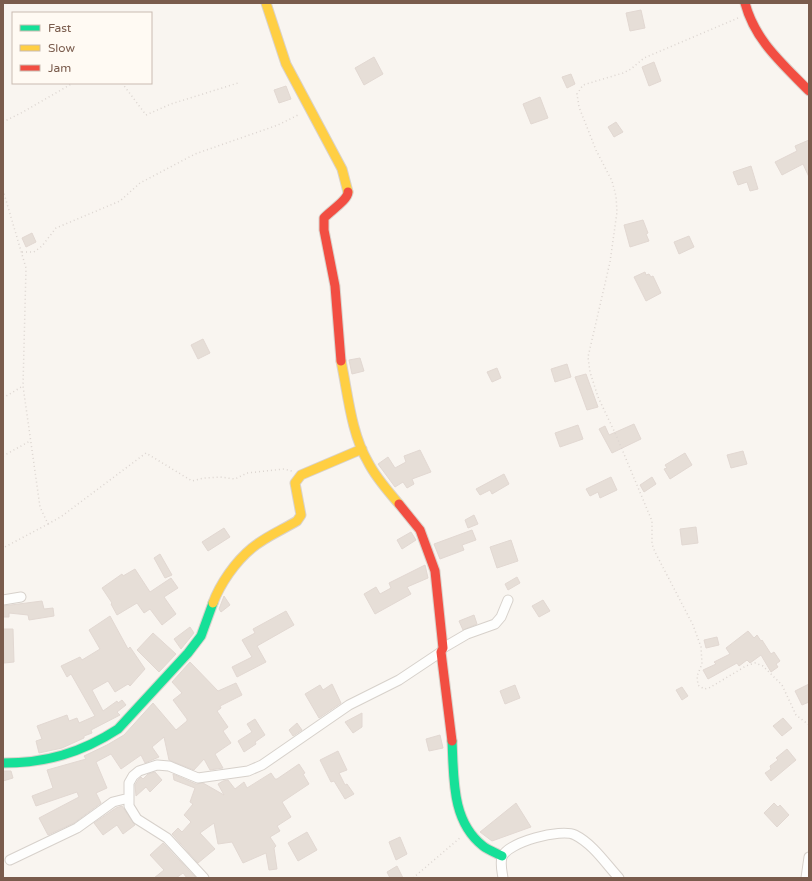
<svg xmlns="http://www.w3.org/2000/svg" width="812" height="881" viewBox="0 0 812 881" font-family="'Varela Round',sans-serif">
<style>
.building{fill:#e6ded7;stroke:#e2d8d2}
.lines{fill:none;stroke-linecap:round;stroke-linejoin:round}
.street-casing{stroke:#d7d1cb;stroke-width:11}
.fast-casing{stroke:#d9d2cb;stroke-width:11}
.slow-casing{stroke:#d9d2cb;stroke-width:11}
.jam-casing{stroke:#d9d2cb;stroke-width:11}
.path{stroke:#dcd5d0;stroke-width:1.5;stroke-dasharray:1 3;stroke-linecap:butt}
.street{stroke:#fefefd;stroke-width:9}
.fast{stroke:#16e098;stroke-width:9}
.slow{stroke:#ffcf43;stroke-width:9}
.jam{stroke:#f24e42;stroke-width:9}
</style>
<rect width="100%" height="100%" fill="#f9f5f0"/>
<path class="building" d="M641 10 645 28 630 31 626 13Z
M374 57 383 74 364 85 355 68Z
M654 62 661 81 649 86 642 67Z
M571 74 575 84 567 88 562 77Z
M286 86 291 99 279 103 274 90Z
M540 97 548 118 531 124 523 104Z
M616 122 623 132 614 137 608 127Z
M809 140V177L803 164 782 175 775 162 797 151 795 146Z
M751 166 758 189 750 191 747 182 738 185 733 172Z
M643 220 648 233 646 234 649 241 630 247 624 225Z
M32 233 36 242 26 247 22 238Z
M689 236 694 247 679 254 674 242Z
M645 272 646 275 649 274 651 277 653 276 661 293 646 301 634 277Z
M203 339 210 353 198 359 191 345Z
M360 358 364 371 352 374 349 360Z
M567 364 571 377 555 382 551 369Z
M497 368 501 378 492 382 487 372Z
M586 374 598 407 587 410 575 377Z
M634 424 641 439 612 453 599 429 605 426 609 435Z
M578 425 583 439 560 447 555 433Z
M420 450 431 472 412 479 414 484 407 488 403 482 395 487 378 464 388 457 395 468 406 462 404 456Z
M743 451 747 464 731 468 727 455Z
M685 453 692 465 670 479 664 469 667 468 665 465Z
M504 474 509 484 492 494 490 490 480 495 476 489Z
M611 477 617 490 600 498 598 492 590 496 586 489Z
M652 477 656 484 644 492 640 485Z
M474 515 478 524 468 528 465 520Z
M696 527 698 543 682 545 680 529Z
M224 528 230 537 208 551 202 542Z
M472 530 476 540 462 545 464 550 440 559 434 544Z
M411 532 416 540 402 549 397 540Z
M511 540 518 561 497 568 490 547Z
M160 554 172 575 165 578 154 558Z
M425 565 428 578 407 587 411 594 375 614 364 594 376 587 380 594 391 588 389 583Z
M135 569 150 592 171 578 178 588 164 597 176 614 162 625 150 609 144 613 137 603 117 615 111 604 112 603 102 588 122 574 123 576Z
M517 577 520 583 508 590 505 584Z
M224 596 230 605 221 612 219 609Z
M543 600 550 611 539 617 532 606Z
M42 601 44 609 53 608 54 616 29 620 28 615 9 613V617H3V606Z
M286 611 294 625 257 646 266 662 237 677 232 667 252 657 242 640 255 633 253 629Z
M474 615 477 624 463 630 459 621Z
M110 616 128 649 130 647 145 669 130 686 128 684 115 692 108 681 92 690 103 711 117 701 118 703 122 700 126 705 117 712 120 715 91 730 92 733 84 736V738L62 748 39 753 36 741 42 739 37 726 67 715 69 721 77 718 79 723 95 716 71 674 67 677 61 666 80 657 82 660 100 649 89 630Z
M190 627 194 633 181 649 174 639Z
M3 629H13L14 662 4 663Z
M748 631 754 638 757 635 761 641 762 640 771 654 774 652 780 661 776 664 778 667 771 672 761 655 750 663 747 660 739 666 737 663 708 679 703 670 716 664 714 662 730 654 726 648Z
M153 633 176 654 159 672 137 650Z
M717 637 719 645 706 648 704 640Z
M190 662 218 691 236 683 242 695 220 706 221 708 217 711 228 727 223 731 231 743 215 754 223 768 210 770 204 759 194 770 169 760 164 737 152 747 159 757 145 763 141 755 121 769 111 754 96 762 107 788 96 793 101 803 74 823 48 835 39 818 79 797 77 792 36 806 32 796 53 788 47 770 86 759 84 756 107 745 124 735 153 703 176 730 187 721V719L173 700 182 693 172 682Z
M332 684 341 703 319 718 305 694 320 685 323 690Z
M809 684V702L802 705 795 691Z
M515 685 520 698 505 704 500 691Z
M682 687 688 696 682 700 676 690Z
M362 713V727L353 733 345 722Z
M783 718 792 728 782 736 773 726Z
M255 719 265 735 255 742 256 744 244 752 238 741 252 732 247 724Z
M297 723 302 730 293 736 289 730Z
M440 735 443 748 429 751 426 739Z
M787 749 796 760 771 781 765 773 771 769 770 766 778 760 776 758Z
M338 751 347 770 339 773 345 785 347 784 354 794 345 799 334 781 331 782 320 760Z
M299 764 305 773 303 774 309 784 282 802 291 817 277 826 280 831 270 837 276 846 274 848 277 869 269 870 266 853 243 863 232 842 218 844 214 823 200 833 215 849 198 863 172 834 178 828 182 832 191 822 184 815 193 804 190 802 195 788 174 780 173 774 196 784 203 783 224 795 218 784 223 781 228 780 235 789 244 782 247 788 271 773 275 779H277Z
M3 771H11L13 778 3 781Z
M155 772 162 780 150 792 146 787 136 796 135 785 138 780 141 777 143 779 148 774Z
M516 803 531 827 492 841 480 832Z
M774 803 778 807 780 805 789 815 777 827 764 813Z
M122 806 135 825 123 834 117 825 103 835 94 823 116 808Z
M307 832 317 850 298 861 288 843Z
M400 837 407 854 396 860 389 842Z
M163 843 196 878H187L183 873 176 878H154L164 870 150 855Z
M397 866 403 878H390L387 872Z"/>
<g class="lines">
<defs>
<path id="street" d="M3 600 21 597
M443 648 467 634 495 624 501 617 508 600
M10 860 77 828 113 802 129 798
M204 878 167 838 137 819 129 806V783L133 776 139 771 157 765 169 766 198 778 248 771 262 765 349 705 399 680 441 652
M503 878C502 871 500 864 502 857 508 842 561 828 575 835 593 844 606 864 619 878
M806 878 809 857"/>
<path id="fast" d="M452 741C454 777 451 821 483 846 488 850 496 853 502 856
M3 763C46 763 81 753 118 729L188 653 201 636 213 603"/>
<path id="slow" d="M266 3 286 64 342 169 348 192
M341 361C348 394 351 433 368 462 376 478 388 491 399 504
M213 603C220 584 235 562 252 548 265 537 282 530 297 521L301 515 295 483 301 475 362 449"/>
<path id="jam" d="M745 3C755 41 783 64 809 91
M341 361 335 286 324 230V218C330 211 348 200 348 192
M399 504 420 530 435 571 443 648 441 652 452 741"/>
</defs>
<use href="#street" class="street-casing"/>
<use href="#fast" class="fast-casing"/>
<use href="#slow" class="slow-casing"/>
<use href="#jam" class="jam-casing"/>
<path class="path" d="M738 18 644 58 631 69 623 73 583 85 577 94 579 107 596 150 612 181 616 196 617 212 610 262 588 357 590 372 598 397 616 435 652 521V544L655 552 693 625 701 647 702 664 697 676 698 685 704 689 709 688 746 666 755 663 763 666 782 685 796 715 809 725
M122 83 146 115 171 104 238 83
M3 122 23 112 73 83
M3 190 26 268 23 386 40 507 48 524 3 548
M22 252H34L42 246 56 228 120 201 140 183 195 154 278 125 300 114
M3 398 23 386
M3 456 30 441
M48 524 62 516 146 453 192 481 204 478 220 477 235 479 247 473 284 469 292 471
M413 878 461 837"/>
<use href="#street" class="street"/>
<use href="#fast" class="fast"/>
<use href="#slow" class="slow"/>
<use href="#jam" class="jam"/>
</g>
<rect width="812" height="881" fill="none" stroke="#7a5c4d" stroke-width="8"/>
<rect x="12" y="12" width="140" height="72" fill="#fffaf3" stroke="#cabbb1"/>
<rect x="20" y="25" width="20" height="6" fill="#16e098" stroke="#cabbb1"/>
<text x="48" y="32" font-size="12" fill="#7a5c4d">Fast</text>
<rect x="20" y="45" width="20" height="6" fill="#ffcf43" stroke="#cabbb1"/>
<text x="48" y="52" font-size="12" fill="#7a5c4d">Slow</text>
<rect x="20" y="65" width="20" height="6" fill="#f24e42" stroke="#cabbb1"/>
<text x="48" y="72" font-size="12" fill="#7a5c4d">Jam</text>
</svg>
